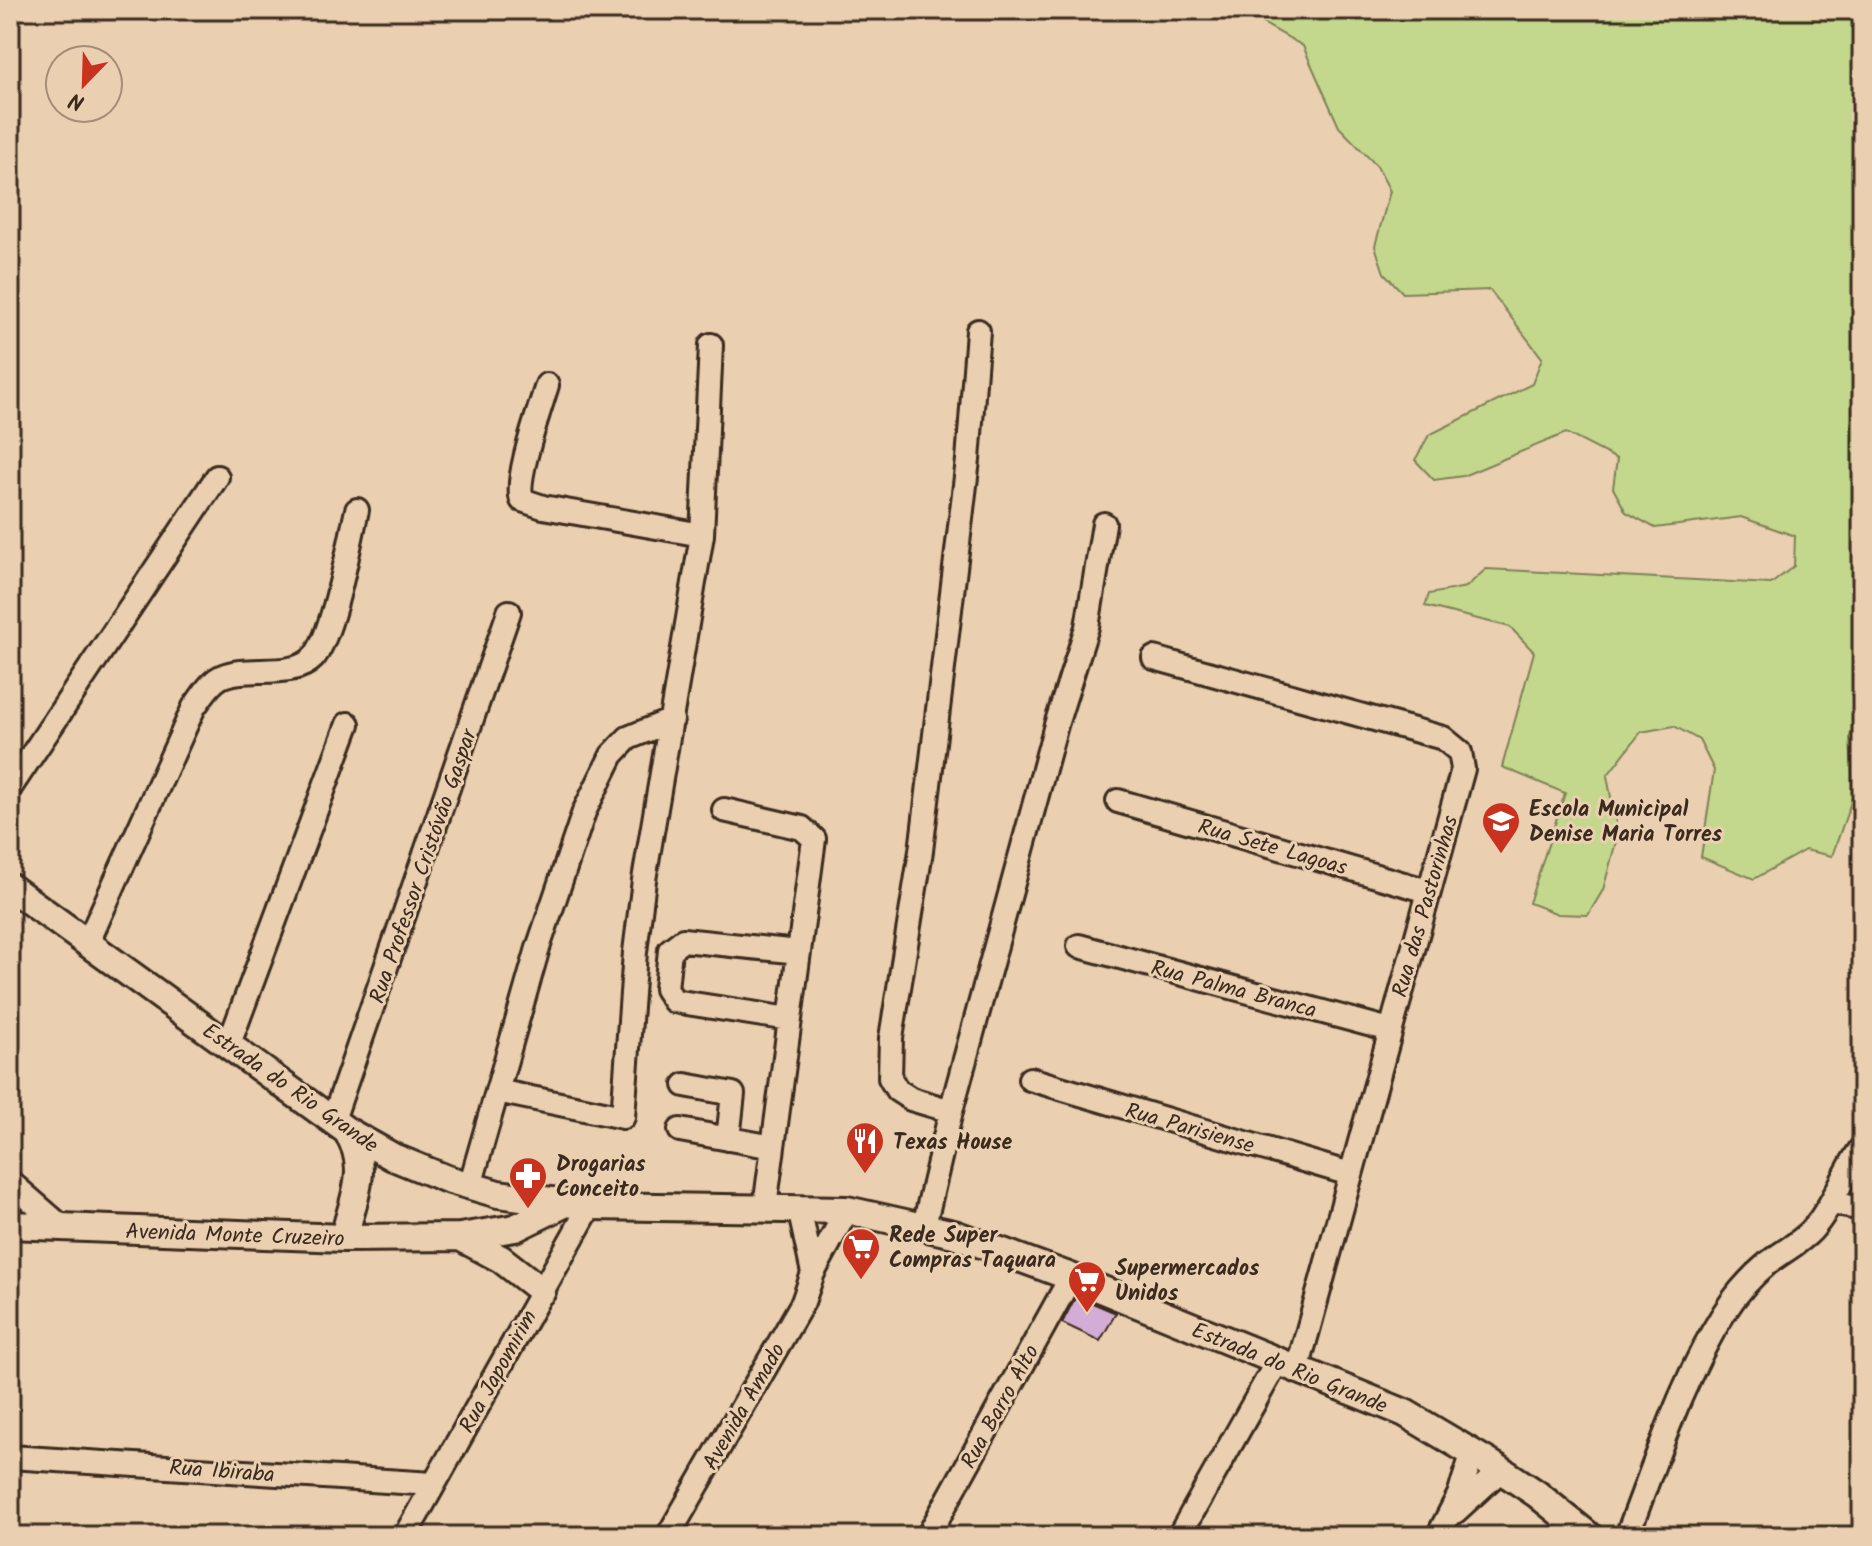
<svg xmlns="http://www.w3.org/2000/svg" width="1872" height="1546" viewBox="0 0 1872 1546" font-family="Kalam,sans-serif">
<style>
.green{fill:#c3d88d;stroke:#7f8156;stroke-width:2}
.building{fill:#d3add6;stroke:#3b2a1e;stroke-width:2}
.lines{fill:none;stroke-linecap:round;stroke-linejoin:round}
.minor-casing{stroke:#3b2a1e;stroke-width:28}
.tertiary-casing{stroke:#3b2a1e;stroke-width:32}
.minor{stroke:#eacfb1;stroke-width:22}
.tertiary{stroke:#eacfb1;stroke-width:26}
.labels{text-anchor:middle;stroke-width:6;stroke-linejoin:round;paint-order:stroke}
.poi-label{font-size:22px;font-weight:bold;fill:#3b2a1e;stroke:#eacfb1;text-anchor:start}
.street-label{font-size:22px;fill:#3b2a1e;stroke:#eacfb1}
</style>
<rect width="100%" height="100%" fill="#eacfb1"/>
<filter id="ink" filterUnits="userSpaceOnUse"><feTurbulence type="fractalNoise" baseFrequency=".0125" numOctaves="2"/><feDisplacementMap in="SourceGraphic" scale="16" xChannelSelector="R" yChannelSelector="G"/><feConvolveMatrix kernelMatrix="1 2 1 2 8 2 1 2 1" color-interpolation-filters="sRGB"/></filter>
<g filter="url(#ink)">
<path class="green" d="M1240 10H1862V712L1850 736 1853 796 1832 856 1805 850 1754 879 1701 857 1714 770 1699 740 1674 726 1641 732 1607 776 1618 834 1603 890 1588 915 1558 914 1529 903 1565 793 1502 767 1534 652 1510 627 1425 606 1429 594 1466 587 1486 569 1771 584 1794 566 1795 536 1741 517 1655 528 1626 512 1613 488 1617 459 1566 433 1463 476 1434 480 1415 460 1429 435 1532 384 1542 358 1490 290 1403 293 1384 273 1375 246 1390 191 1377 166 1339 127 1303 46Z"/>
<path class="building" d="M1076 1296 1116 1313 1100 1341 1062 1323Z"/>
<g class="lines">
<defs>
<path id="minor" d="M547 385C540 409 514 480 522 500L543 507 702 535
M1154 658 1443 738 1460 752 1463 769 1297 1370
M10 788 217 477
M1118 801 1428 891
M724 810 802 828 814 839 765 1207
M88 942 194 707C202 697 210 681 223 676 247 665 293 679 313 658 333 637 350 541 357 510
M1079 946 1390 1030
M789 1019 674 1001 666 989 670 950 683 940 799 952
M229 1044 348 724
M1030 1079 1350 1174
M685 1085 733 1094 728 1139
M497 1091 623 1117 635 952 644 880 702 535 711 345
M951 1111 911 1099 897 1090 890 1078 891 1038 921 851 968 460 978 331
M333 1120 509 612
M680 1130 773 1147
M10 1182 63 1228
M470 1186 538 948 584 812 612 755 628 738 672 720
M1832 1203 1862 1209
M799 1208 813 1273
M924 1226 951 1111 1056 725 1087 627 1104 524
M10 1457 433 1484
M1455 1512 1501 1470
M405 1536 590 1206
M668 1536 803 1302 813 1273 847 1210
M928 1536 1071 1277
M1179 1536 1277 1362
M1438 1536 1459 1495 1473 1452
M1627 1536C1656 1461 1681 1381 1724 1313 1736 1294 1751 1277 1768 1263 1782 1252 1800 1243 1812 1230 1834 1205 1843 1173 1862 1147"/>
<path id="tertiary" d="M10 887 347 1131 393 1157 447 1179 498 1194 590 1206 847 1210 954 1234 1071 1277 1405 1413 1501 1470 1537 1494 1589 1536
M10 1225 344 1238 460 1237 515 1228 564 1204
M460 1237 501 1259 542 1291
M344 1238C353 1197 371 1169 347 1131"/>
</defs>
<use href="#minor" class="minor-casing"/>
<use href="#tertiary" class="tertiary-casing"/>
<use href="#minor" class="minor"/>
<use href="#tertiary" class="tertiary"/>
</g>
</g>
<defs>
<symbol id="school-pin" viewBox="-11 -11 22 30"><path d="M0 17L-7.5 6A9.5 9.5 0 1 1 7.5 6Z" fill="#c8321e" stroke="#eacfb1"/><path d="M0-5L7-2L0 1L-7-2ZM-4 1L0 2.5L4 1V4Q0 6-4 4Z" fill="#fff"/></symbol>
<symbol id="restaurant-pin" viewBox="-11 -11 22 30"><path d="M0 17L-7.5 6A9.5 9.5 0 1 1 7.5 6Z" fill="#c8321e" stroke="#eacfb1"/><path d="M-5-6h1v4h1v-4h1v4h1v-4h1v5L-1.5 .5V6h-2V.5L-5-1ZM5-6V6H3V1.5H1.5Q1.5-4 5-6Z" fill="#fff"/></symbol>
<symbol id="pharmacy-pin" viewBox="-11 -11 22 30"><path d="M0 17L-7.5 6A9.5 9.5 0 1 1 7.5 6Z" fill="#c8321e" stroke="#eacfb1"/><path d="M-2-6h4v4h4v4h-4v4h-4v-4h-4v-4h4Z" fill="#fff"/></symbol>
<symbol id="supermarket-pin" viewBox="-11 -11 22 30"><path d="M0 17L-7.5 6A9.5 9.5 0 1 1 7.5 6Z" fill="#c8321e" stroke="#eacfb1"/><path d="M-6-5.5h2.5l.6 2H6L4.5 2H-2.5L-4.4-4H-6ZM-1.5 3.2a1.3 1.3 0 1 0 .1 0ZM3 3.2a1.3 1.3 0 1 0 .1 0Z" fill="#fff"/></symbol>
</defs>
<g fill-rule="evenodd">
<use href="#school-pin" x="1479" y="799" width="44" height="60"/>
<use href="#restaurant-pin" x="843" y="1119" width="44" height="60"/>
<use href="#pharmacy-pin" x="506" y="1154" width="44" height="60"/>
<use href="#supermarket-pin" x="839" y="1225" width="44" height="60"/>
<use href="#supermarket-pin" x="1065" y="1258" width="44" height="60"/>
</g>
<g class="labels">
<g class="poi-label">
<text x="1529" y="816">Escola Municipal<tspan x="1529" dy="25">Denise Maria Torres</tspan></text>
<text x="893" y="1149">Texas House</text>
<text x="556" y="1171">Drogarias<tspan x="556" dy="25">Conceito</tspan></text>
<text x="889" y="1242">Rede Super<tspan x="889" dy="25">Compras Taquara</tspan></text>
<text x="1115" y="1275">Supermercados<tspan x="1115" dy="25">Unidos</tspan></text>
</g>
<g class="street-label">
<text transform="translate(1273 846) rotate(16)" y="8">Rua Sete Lagoas</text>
<text transform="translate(422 866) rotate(-71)" y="8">Rua Professor Cristóvão Gaspar</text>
<text transform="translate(1424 906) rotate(-74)" y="8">Rua das Pastorinhas</text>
<text transform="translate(1234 988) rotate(15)" y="8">Rua Palma Branca</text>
<text transform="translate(291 1087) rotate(35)" y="8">Estrada do Rio Grande</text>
<text transform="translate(1190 1127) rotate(16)" y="8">Rua Parisiense</text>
<text transform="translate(235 1234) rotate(2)" y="8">Avenida Monte Cruzeiro</text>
<text transform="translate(1290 1367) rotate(22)" y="8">Estrada do Rio Grande</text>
<text transform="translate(497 1371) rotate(-61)" y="8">Rua Japomirim</text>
<text transform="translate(743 1406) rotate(-60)" y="8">Avenida Amado</text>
<text transform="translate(999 1406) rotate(-61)" y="8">Rua Barro Alto</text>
<text transform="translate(222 1470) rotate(4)" y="8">Rua Ibiraba</text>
</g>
</g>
<rect width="1872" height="1546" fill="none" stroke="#eacfb1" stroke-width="40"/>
<rect x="20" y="20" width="1832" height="1506" fill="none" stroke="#3b2a1e" stroke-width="3" filter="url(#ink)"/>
<g transform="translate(84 84) rotate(203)"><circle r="38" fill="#eacfb1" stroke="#a48d76" stroke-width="2"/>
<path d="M0-6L14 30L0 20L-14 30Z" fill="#c8321e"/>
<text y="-12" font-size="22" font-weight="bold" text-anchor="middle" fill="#3b2a1e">N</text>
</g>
</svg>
